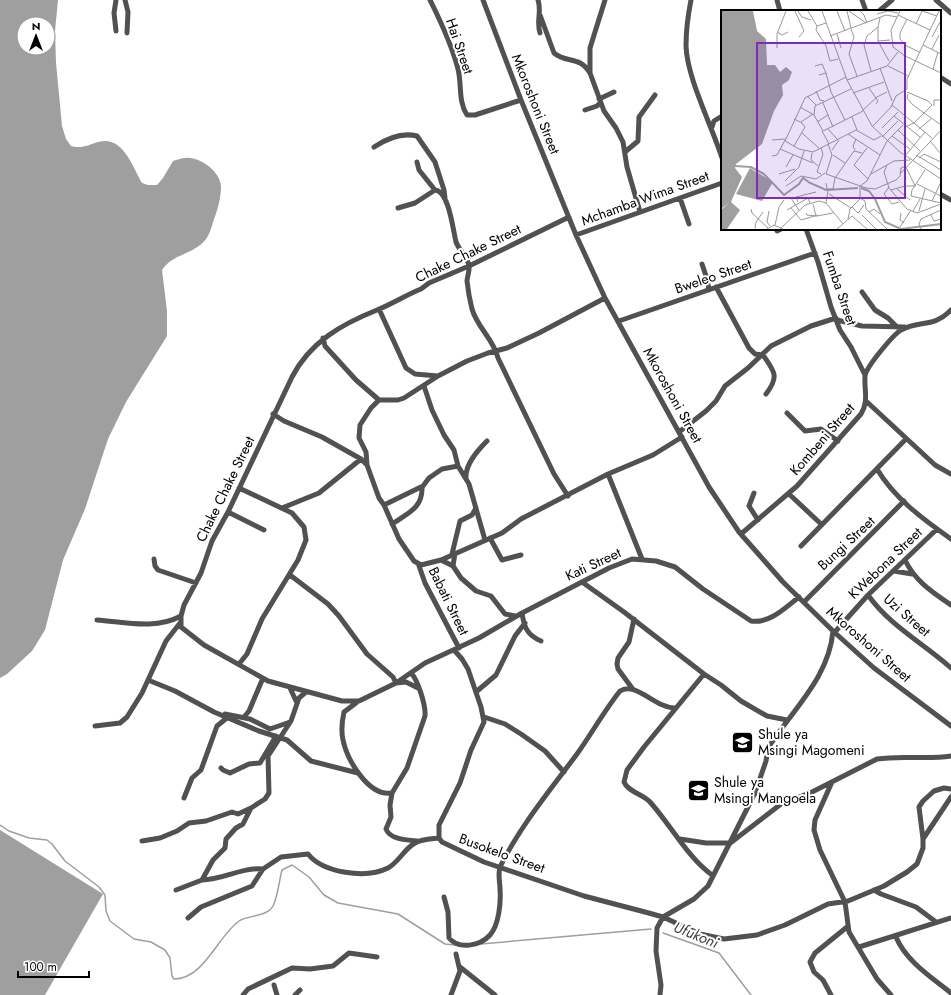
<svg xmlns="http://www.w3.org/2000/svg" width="951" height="995" viewBox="0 0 951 995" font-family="Jost,sans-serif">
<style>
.water{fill:#9f9f9f;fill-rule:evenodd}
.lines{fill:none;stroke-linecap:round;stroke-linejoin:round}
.stream{stroke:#9f9f9f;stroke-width:1.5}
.minor{stroke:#515151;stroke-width:5}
.labels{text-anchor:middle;stroke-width:4;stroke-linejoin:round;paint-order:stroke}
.street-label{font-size:14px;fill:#000;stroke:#fff}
.poi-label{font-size:14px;fill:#000;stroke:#fff;text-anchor:start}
.water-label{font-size:15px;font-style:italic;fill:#404040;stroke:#fff}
.inset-river{fill:none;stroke:#9f9f9f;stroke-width:2}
.inset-road{fill:none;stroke:#999;stroke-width:1}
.view{fill:#7b2cbf;fill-opacity:0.15;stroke:#7b2cbf;stroke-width:2}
.inset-edge{fill:none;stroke:#000;stroke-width:2}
</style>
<rect width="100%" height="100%" fill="#fff"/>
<path class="water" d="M0 0H58L55 31 56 63 62 126 66 139 71 146C82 149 88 145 98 142 123 135 132 166 142 183L148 185H157L163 178 173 161C177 160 181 158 185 158 199 156 220 171 221 186 221 197 218 209 214 219 212 225 210 234 206 239 194 255 173 253 162 270L167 311V336L126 402 108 439 85 509 63 560 45 630 32 651 7 674 0 678ZM24 24H48V48H24Z
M0 830 103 894 45 995H0Z"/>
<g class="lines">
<path class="stream" d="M0 825 9 831 29 838 47 840 52 844 65 861 99 887 105 895 106 911 110 921 134 939 151 942 165 950 170 958 172 976 174 979C204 979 217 937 239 921 248 915 267 917 273 906 278 896 279 881 282 870L292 865 309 877 324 895 338 903 398 914 445 944 455 945
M663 933 719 953 751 995
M481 944 651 929"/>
<path class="minor" d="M125 0 128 12 127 33
M430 0C441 22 452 46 458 69 462 85 458 101 467 115H475L521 100
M483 0 521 100 576 235 605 298 709 487 739 532 783 582 833 631 874 668 951 726
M538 0C542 12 536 21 540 33
M605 0 590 48V73L604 111 616 128 623 142 627 167 640 212
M691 0C688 15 686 31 686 46 687 78 712 126 722 158
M777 0 780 11
M862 0 866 11
M936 0 951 13
M879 11 892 0
M540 15 554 53C567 64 579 55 590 73
M116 31 114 13 116 0
M940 77 951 84
M599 99 614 92
M585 110 597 106 600 103
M712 127 714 121 722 116
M374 147C386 139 401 132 417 136L435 162 444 190 445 198
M625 152 638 141 639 117 655 95
M417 162 419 170 435 190
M940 194 951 200
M680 198 689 224
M398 208 415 203 435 190C449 191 453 230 456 242 459 250 468 258 469 266 470 270 467 277 467 281 468 290 470 301 472 309 477 327 494 340 498 358L554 474 568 496
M569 217 469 266 429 283 421 289C406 295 392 304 377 310 342 324 310 342 292 377L228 512 212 541 201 573 184 605 181 616V627L204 645 268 681 342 701H359L396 683 425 663 479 638 522 613 609 568 632 559 656 561 675 567 703 589 751 621C769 624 785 608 799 597
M806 229 818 262 831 307 840 330 851 347 865 375
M777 231 781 229
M576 235 722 183
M702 264 707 279 709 290
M716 287 749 348 755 354 763 355C774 371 780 376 766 394
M862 292 875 310 888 318 897 327
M379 309 406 368 415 374 438 376
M837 320 862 326 905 327
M619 321 815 253
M323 338 325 346 356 380 379 400
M424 386 432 410 444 435 454 450 458 466 469 484 485 540
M866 401 935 465 951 474
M787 413 805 431 821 429 838 441
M273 414 284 421 322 437 361 459 367 465 379 498 384 505 399 539 414 561 421 565 441 560 502 533 521 519 608 474 653 455 682 437
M679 432 706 411 716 401 725 386 748 368 771 346 811 326 836 318
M367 465 366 452 359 438 360 425 371 408 379 400H398L404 398 438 376 467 361 488 353 507 348 539 333 605 298
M877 469C894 498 924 520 951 539
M608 474 642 559
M466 478C465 464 478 450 487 441
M239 488 292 513 304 527 306 540 298 560 262 619 247 654 239 664
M754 493 749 506 758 520
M789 494 821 524
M384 505 423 486 429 478 442 469 458 466
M282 508 319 493 361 459
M228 512 264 530
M392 524C408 513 423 508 422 487
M741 534 797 486 861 414C869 401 864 390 865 376 866 367 893 335 901 330 919 320 934 328 951 310
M490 538 502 560 521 555
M801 546 906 439
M455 553 453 566 461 578 476 591 491 596 505 614 515 616
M452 554 460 521 472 515 476 508
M154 559 155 566 158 570 196 583
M441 560 453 566
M905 560C915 581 932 592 951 605
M418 563 425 583 459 648
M894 571 912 574
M290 575 328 604 339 616 367 654 393 677 396 683 406 682 418 688
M582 582 624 612 704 674 721 685 741 701 767 716 787 720
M868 595C890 626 923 643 951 668
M804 602 904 501
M522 613C524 627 527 635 541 641
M97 620C125 622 155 630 181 616
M834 633 868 595 937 529
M454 650 462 659 468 669 481 707 484 722 471 750 460 783 439 825V838L442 842 484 862 584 896 645 912 663 917 700 934 724 939 757 935 785 925 828 904 848 901 884 886 907 872 917 864 923 848V839L919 807 923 801 934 791 944 788 951 789
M411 673C418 680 426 706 425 716L407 768 392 793 390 805 391 817 386 829C390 840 409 840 418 841
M704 674 644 747 627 770 624 782C628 792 643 794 650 802 670 824 688 858 712 875
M148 680 175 691 214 712 259 731 287 740 311 761 358 773
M290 688 297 703
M632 688 618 669 617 664 618 658 629 642 634 619
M476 692 496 675 515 636 525 623
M356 703 344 712C342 721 341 731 343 740 347 759 368 797 392 793
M225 714 250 719 270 729 290 722
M244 717 249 711 263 678
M484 717 505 724 521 734 545 751 564 772
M95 726 120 723 127 717 142 693 166 641 180 623
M221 768 223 770 230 773 249 764 260 763 276 736
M832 782 815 820 814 830 820 850 845 902 849 932 877 979 891 995
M184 798 192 778 201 770 217 726 228 717
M680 839 706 843H729
M923 839 951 797
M142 841 160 838 177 831 189 823 206 821 232 812 238 814 251 808
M729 844 781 804 812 792 877 759C902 755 926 760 951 756
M202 880C223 880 241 867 263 869
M176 890 202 880 213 860 225 848 226 839 236 828 243 824 251 808 265 799 269 793 268 756 291 721 299 698 306 692
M874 890 881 894 916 907 936 922
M444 897 448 912 449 938C459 950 480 946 490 935 499 925 501 902 500 889 500 881 497 872 501 865 521 825 551 789 577 754 592 733 604 711 620 691 636 681 655 708 675 708
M188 918 201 907 252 886 263 869 281 857 308 854C323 873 366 879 388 868 399 862 404 849 415 843 422 839 431 839 439 838
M896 937C906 961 931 977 951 993
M859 947 951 918
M460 967 495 995
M274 985 277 995
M243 995 248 989 292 968 310 969 333 966 349 953 377 957
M295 995 300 990
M451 995 460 971 456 954
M660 995 661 985 656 951 657 928 663 917 694 899 708 886 755 793 766 761 768 748C792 710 829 678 833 631
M831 995 823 980 814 972 810 962 815 953 847 927"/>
</g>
<defs>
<symbol id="school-square" viewBox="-11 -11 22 22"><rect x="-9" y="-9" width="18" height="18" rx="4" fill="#000" stroke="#fff"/><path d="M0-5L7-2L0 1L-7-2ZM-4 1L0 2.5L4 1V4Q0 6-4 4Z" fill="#fff"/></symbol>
</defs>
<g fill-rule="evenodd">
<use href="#school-square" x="730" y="730" width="25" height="25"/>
<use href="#school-square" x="686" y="778" width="25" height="25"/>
</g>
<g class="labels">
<g class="street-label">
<text transform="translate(460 46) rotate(71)" y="5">Hai Street</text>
<text transform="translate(536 104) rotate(68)" y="5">Mkoroshoni Street</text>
<text transform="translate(645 198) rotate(-20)" y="5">Mchamba Wima Street</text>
<text transform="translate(468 253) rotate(-26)" y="5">Chake Chake Street</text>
<text transform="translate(713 276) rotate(-19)" y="5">Bweleo Street</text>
<text transform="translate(840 288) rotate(71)" y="5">Fumba Street</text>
<text transform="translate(673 395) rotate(61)" y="5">Mkoroshoni Street</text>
<text transform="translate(822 439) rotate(-49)" y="5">Kombeni Street</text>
<text transform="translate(225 489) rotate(-64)" y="5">Chake Chake Street</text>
<text transform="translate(846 543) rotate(-43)" y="5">Bungi Street</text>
<text transform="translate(885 563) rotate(-44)" y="5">KWebona Street</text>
<text transform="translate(593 564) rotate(-25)" y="5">Kati Street</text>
<text transform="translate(449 601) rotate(64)" y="5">Babati Street</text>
<text transform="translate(907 615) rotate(41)" y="5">Uzi Street</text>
<text transform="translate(869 644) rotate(41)" y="5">Mkoroshoni Street</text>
<text transform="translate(502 853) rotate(20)" y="5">Busokelo Street</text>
</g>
<g class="poi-label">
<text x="758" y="739">Shule ya<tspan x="758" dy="16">Msingi Magomeni</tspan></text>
<text x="714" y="787">Shule ya<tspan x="714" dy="16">Msingi Mangoela</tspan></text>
</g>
<g class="water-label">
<text transform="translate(696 935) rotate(22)" y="5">Ufukoni</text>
</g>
</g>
<g transform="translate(721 10)">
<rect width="220" height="220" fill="#fff"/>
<path d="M0 1H32L36 21 45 29 46 55H54L59 62 65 57 71 62 68 70 61 75 62 85 53 101 41 134 15 154 14 158 21 167 10 192 19 200 6 219H0V200L9 192 0 199ZM29 158 52 172 41 191 15 184Z" fill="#9f9f9f"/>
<path class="inset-river" d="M14 156 30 157 43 164 63 185 78 174 82 168 89 173 105 180 137 178M140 178 148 181 154 189 164 212 180 219 220 214"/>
<path class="inset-road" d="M74 1 83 21 78 27M77 1 81 7 90 10M87 1 96 16 105 13M101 1 126 70 151 116 179 142 220 169M116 1 124 21M126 1 130 18M128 1 145 13M139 1 143 5 146 13M179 1 170 20 172 37 184 46 220 63M201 1 216 6M156 4 167 1 177 3M177 5 209 20M186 9 179 23V29L184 35 198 42M195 14 201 1M96 16 95 20 105 36 109 51 117 49M157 17V31L169 30M130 19 133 27 128 44 136 66M56 22 61 25 67 22M116 24 120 38M109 26 165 5 176 7M211 27 219 12M157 31 168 51M202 35 220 44M56 38V24L65 1M211 39 218 25M94 56 101 54 105 63M167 56 187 66M159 58 171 91M212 59 217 42M150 61 143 35 146 26 157 17 159 8M98 65 105 63 110 82 124 110M125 67 84 88 64 131 78 139 92 142 135 120 153 130 160 126M126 70 166 56 177 42M148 78 157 91 155 94M95 81 99 90 103 91M132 83 163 72M187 84 186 88 192 95 220 115M86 86 95 95M102 93 112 117M171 95 211 128M213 96V90H220M79 97 93 105 102 121 142 101M142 100 156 87 166 82M93 105 94 96 130 79M173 106 199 127M131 107 136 120M73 109 81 113 84 117 73 136M80 112 92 104M96 112 107 105M152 116 170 97 175 86 186 79V69L218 1M184 117 193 113 211 95 207 91 186 82M161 118 177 102M107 119 116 129M198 119 210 109M177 120 199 141M101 121 108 134M81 123 99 139M127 124 159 145M171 126 189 139M161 127 177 111M51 130 64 129M166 131 182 115M209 131 220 144M107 134 111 145 105 164 145 178 154 179 175 170 179 166 180 158 185 156M100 138 102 144 96 162 100 164M146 138 133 155 147 169M59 139 92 153M111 140 118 130M134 140 132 136 135 129M91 143 90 150 97 156M112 145 124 153M195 145 220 160M51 146 56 145 64 130M184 146 204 122M198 148 203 144 220 152M166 155 163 162 168 178 186 199 196 203 220 194M65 157 72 145M185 157 194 176M204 160 191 180 190 186 220 193M180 163 220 120M58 164 74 159M150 164 173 151 189 150M64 171 78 157 83 141M105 173 106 179H112L114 168 133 141 141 143M196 174 220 186M65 176 80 166 95 169 104 163M168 177 163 184 171 194 178 192M176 179 189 190M170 180 184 176H195M108 184 130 198M70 188 78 200M139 188 144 191 145 199 166 219M211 191 220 172M77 192 75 187 95 182M105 193 107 181M92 194 95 206M131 197 137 203 143 195M70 198 80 210 97 205M30 199 31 203 47 218M66 200 87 188 89 193M48 201 46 212 49 216M192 201 199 189M198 201 204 179M148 202 153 199 159 204M85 203 86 205 96 206 112 203M180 203 179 210 183 213M141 205 155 219M210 205 213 211 220 209M127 209 129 199 139 189V176L146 171 166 131M54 215 58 197 63 190M179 217 190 200M34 219 35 212 42 202M46 219 53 215 62 219M59 219 84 195 98 191 105 193 122 214M116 219 131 206 146 219M200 219 198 214 200 209 220 200"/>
<path class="view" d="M36 33H184V188H36Z"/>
<rect width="220" height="220" class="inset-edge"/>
</g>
<g transform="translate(36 36)"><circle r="19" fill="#ffffff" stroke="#999999"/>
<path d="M0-3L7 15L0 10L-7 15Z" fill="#000000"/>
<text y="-6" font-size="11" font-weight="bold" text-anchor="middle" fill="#000000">N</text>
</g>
<path d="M18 971v6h71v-6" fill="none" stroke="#000000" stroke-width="2"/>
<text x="24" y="971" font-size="12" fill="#000000" stroke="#ffffff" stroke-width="3" paint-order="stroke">100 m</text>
</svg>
